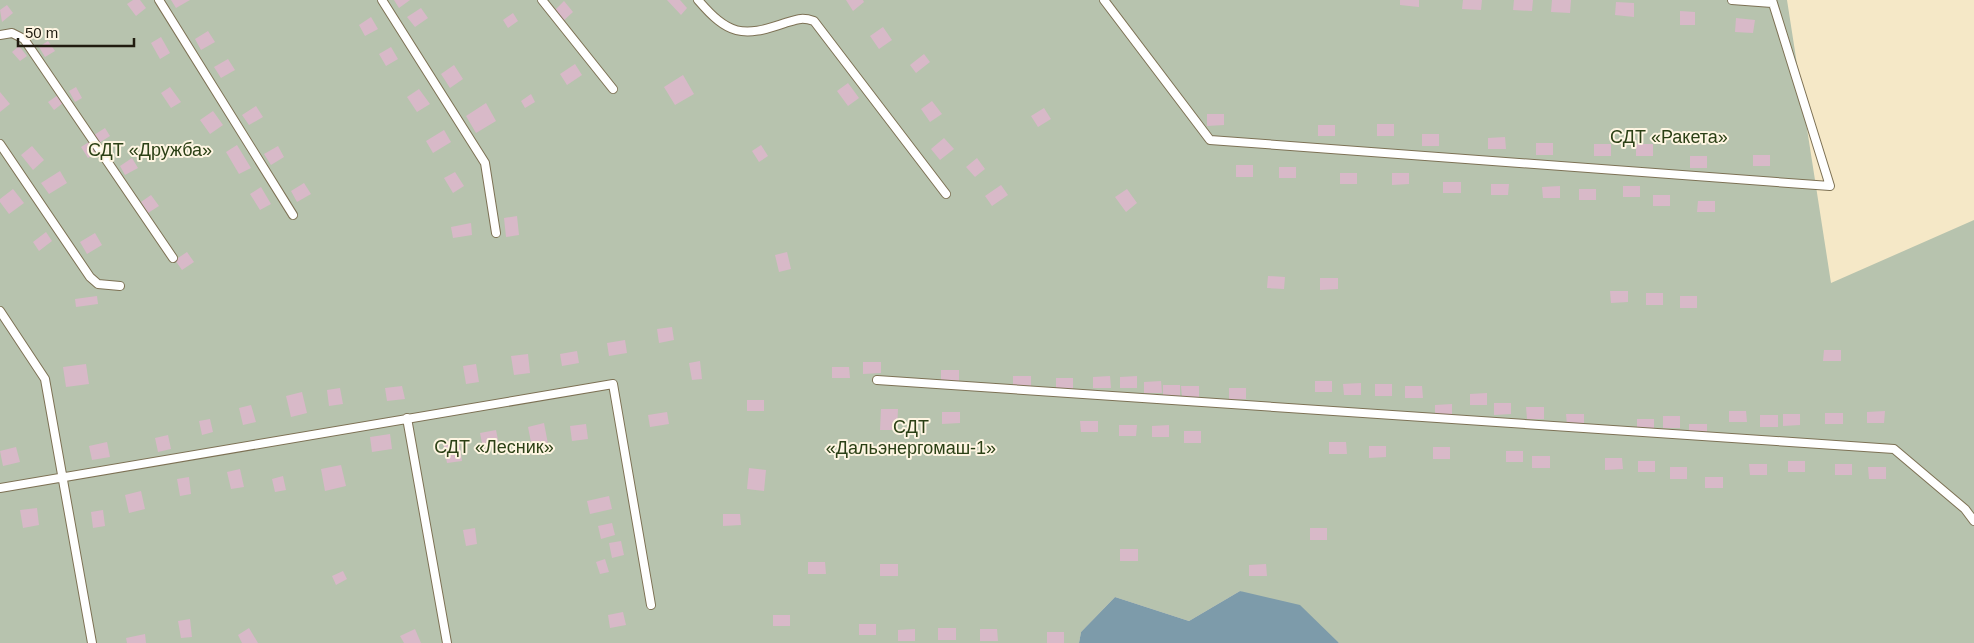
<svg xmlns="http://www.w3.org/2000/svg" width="1974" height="643" viewBox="0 0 1974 643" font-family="Helvetica,sans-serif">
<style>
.green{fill:#b7c3ae}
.water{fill:#7d9baa}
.building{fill:#d8b9c8}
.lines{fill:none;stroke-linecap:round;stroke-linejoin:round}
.service-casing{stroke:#7d7154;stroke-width:10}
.service{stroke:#fff;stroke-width:8}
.labels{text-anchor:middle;stroke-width:4;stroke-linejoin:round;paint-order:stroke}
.park-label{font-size:18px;fill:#2b4015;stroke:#fef5e2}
</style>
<rect width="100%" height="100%" fill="#f5e8c7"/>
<path class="green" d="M0 0H1787L1831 283 1974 220V643H1339L1240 591 1189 621 1115 597 1081 632 1079 643H0Z"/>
<path class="water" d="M1240 591 1300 605 1339 643H1079L1081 632 1115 597 1189 621Z"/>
<path class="building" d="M133 0H140L146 8 136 16 127 4Z
M171 0H190L176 8Z
M394 0H410L399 8Z
M667 0H680L687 8 681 15Z
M846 0H863L864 2 853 11Z
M1400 0H1419V7L1400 5Z
M1463 0H1482L1481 10 1462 9Z
M1514 0H1533L1532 11 1513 10Z
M1552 0H1571L1570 13 1551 12Z
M564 1 573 12 562 22 553 12Z
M1616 2 1634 3V17L1615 15Z
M7 5 13 13 2 22 0 10Z
M421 8 428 18 415 27 407 17Z
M1680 11 1695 12V25H1680Z
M513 13 518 21 508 28 503 20Z
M371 17 378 29 365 36 359 25Z
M1736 18 1755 20 1753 33 1735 32Z
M883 27 892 40 879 49 870 36Z
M208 31 215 42 201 50 195 39Z
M161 37 170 53 160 59 151 43Z
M48 41 55 51 45 57 39 47Z
M19 46 27 56 20 61 12 52Z
M391 47 398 59 386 66 379 54Z
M924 54 930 62 916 73 910 65Z
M228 59 235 70 221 78 214 67Z
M575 64 582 75 567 85 560 74Z
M454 65 463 79 450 88 441 74Z
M683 75 694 94 675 105 664 87Z
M848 83 859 98 848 106 837 91Z
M76 87 82 98 75 102 69 91Z
M170 87 181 102 171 108 161 93Z
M419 89 430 104 417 112 407 97Z
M0 92 10 104 0 112Z
M531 94 535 102 525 108 521 101Z
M58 95 63 103 54 110 48 102Z
M932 101 942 114 930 122 921 109Z
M486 103 496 121 476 133 466 116Z
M256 106 263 117 249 125 242 115Z
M1044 108 1051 119 1038 127 1031 116Z
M213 111 223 125 210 134 200 120Z
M1207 114H1224V125L1207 126Z
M1377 124H1394V136H1377Z
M1318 125H1335V136H1318Z
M105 128 110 136 99 143 94 135Z
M444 130 451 142 433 153 426 141Z
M1422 134H1439V146H1422Z
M1505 137 1506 149H1488V138Z
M944 138 954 149 940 160 931 149Z
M89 142 96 153 88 158 81 147Z
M1536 143H1553V155H1536Z
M1594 144H1611V156H1594Z
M1636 144H1653V156H1636Z
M237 145 251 168 239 174 226 152Z
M761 145 768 156 759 162 752 151Z
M32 146 44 160 33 170 21 155Z
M278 146 284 157 271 165 264 154Z
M1753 155H1770V166H1753Z
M1690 156H1707V168H1690Z
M132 158 138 168 125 175 120 166Z
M977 158 985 169 975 177 966 167Z
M1236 165H1253V177H1236Z
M1279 167H1296V178H1279Z
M60 171 67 183 49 194 41 183Z
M455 172 464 186 453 193 444 178Z
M1340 173H1357V184H1340Z
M1392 173H1409V184L1392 185Z
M1443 182H1461V193H1443Z
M304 183 311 194 297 202 291 191Z
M1491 184H1509L1508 195H1491Z
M1001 185 1008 195 992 206 985 196Z
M1560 186V198H1543L1542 187Z
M1623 186H1640V197H1623Z
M261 187 271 204 260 210 250 194Z
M13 189 24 203 9 214 0 202V199Z
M1127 189 1137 203 1126 212 1115 197Z
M1579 189H1596V200H1579Z
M151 195 159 206 148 213 141 202Z
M1653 195H1670V206H1653Z
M1698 201H1715V212H1697Z
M517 216 519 235 506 237 504 218Z
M471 223 472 235 453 238 451 227Z
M46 232 52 241 39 251 33 242Z
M95 233 102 245 87 254 80 242Z
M187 252 194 262 182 270 175 260Z
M787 252 791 269 779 272 775 255Z
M1268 276 1285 277 1284 289 1267 288Z
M1320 278H1338V289L1320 290Z
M1610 291H1628V302L1611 303Z
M1646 293H1663V305H1646Z
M97 296 98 304 76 307 75 299Z
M1680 296H1697V308H1680Z
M672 327 674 340 659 343 657 329Z
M625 340 627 353 609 356 607 343Z
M1824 350H1841V361H1823Z
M577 351 579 363 562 366 560 354Z
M528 354 530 373 514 375 511 356Z
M700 361 702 379 692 380 689 363Z
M863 362H881V373L863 374Z
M86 364 89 384 66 387 63 367Z
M476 364 479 382 466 384 463 366Z
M832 367H849L850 378H832Z
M941 370H959V382H941Z
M1013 376H1031V387H1013Z
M1110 376 1111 388H1093V377Z
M1137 376V388H1120V377Z
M1056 378H1073V389H1056Z
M1161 381 1162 393H1144V382Z
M1315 381H1332V392H1315Z
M1361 383V395H1344L1343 384Z
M1375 384H1392V396H1375Z
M1163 385H1180V396L1163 397Z
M402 386 405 399 387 401 385 388Z
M1181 386H1199V397H1182Z
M1405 386H1422L1423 398H1405Z
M340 388 343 404 329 406 327 390Z
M1229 388H1246V399L1229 400Z
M302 392 307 413 291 417 286 396Z
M1487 393V405H1470V394Z
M747 400H764V411H747Z
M1494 403H1511V414L1494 415Z
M1452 404V416H1435V405Z
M251 405 256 422 243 425 239 408Z
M1526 407H1544V419H1527Z
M881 409H898L897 430H880Z
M1729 411H1746L1747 422H1729Z
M1885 411 1884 423H1867V412Z
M667 412 669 424 650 427 648 415Z
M942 412H960V423L942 424Z
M1825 413H1843V424H1825Z
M1566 414H1584V425H1567Z
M1783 414H1800V425L1783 426Z
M1760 415H1778V427H1760Z
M1663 416H1680V428H1663Z
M210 419 213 432 202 435 199 421Z
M1637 419H1654V431H1637Z
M1080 421H1098V432H1081Z
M544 423 548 444 532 447 528 427Z
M586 424 588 439 572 441 570 426Z
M1689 424H1707V435H1689Z
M1119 425H1137L1136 436H1119Z
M1169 425V437H1152V426Z
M496 430 499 445 483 448 480 433Z
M1184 431H1201V443H1184Z
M390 434 392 449 372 452 370 437Z
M168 435 171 449 158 452 155 438Z
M459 439 462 461 447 463 443 442Z
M107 442 110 457 92 460 89 446Z
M1329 442H1346L1347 454H1329Z
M1369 446H1386V457L1369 458Z
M16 447 20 462 3 466 0 451Z
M1433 447H1450V459H1433Z
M1506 451H1523V462H1506Z
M1532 456H1550V468H1532Z
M1605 458H1622L1623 469 1605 470Z
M1638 461H1655V472H1638Z
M1788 461H1805V472H1788Z
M1749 464H1767V475H1750Z
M1835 464H1852V475H1835Z
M341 465 346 486 325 491 321 469Z
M1670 467H1687V479H1670Z
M1868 467H1886V479H1869Z
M749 468 766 470 764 491 747 489Z
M240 469 244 487 231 489 227 472Z
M283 476 286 490 275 492 272 479Z
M189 477 191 494 180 496 177 479Z
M1705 477H1723V488H1705Z
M141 491 145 509 129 513 125 495Z
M609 496 612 509 590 514 587 501Z
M37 508 39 525 23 528 20 510Z
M103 510 105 526 93 528 91 512Z
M723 514H740L741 525 723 526Z
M612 523 615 535 601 539 598 526Z
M475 528 477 544 466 546 463 530Z
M1310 528H1327V540H1310Z
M621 541 624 555 612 558 609 543Z
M1120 549H1138V561H1120Z
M605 559 609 572 600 574 596 562Z
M808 562H825L826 574H808Z
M880 564H898V576H880Z
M1266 564 1267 576H1249V565Z
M343 571 347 579 336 585 332 576Z
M623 612 626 625 610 628 608 615Z
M773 615H790V626H773Z
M190 619 192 637 181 638 178 621Z
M859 624H876V635H859Z
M249 628 258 643H242L238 635Z
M938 628H956V640H938Z
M415 629 421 643H404L400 636Z
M915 629V641H898V630Z
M980 629H997L998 641H980Z
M1047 632H1064V643H1047Z
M145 634 146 643H127L126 638Z"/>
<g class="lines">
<defs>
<path id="service" d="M159 0 293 215
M382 0 485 163 496 233
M542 0 613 89
M698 0C728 35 742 38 785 23 798 19 802 17 814 21L946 194
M1104 0 1210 140 1830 186 1772 0
M1732 0 1772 3
M0 35 12 33 24 39 173 258
M0 144 90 277 98 284 120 286
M0 311 45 379 92 643
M877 380 1894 449 1965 509 1974 521
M407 418 447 643
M0 488 613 384 651 605"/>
</defs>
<use href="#service" class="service-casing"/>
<use href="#service" class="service"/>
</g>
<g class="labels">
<g class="park-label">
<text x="1669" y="143">СДТ «Ракета»</text>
<text x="150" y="156">СДТ «Дружба»</text>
<text x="911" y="433">СДТ<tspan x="911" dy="21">«Дальэнергомаш-1»</tspan></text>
<text x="494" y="453">СДТ «Лесник»</text>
</g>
</g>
<path d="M18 38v8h116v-8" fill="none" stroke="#211c10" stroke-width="2.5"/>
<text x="25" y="38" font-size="15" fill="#211c10" stroke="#fef5e2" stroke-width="4" paint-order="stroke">50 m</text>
</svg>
